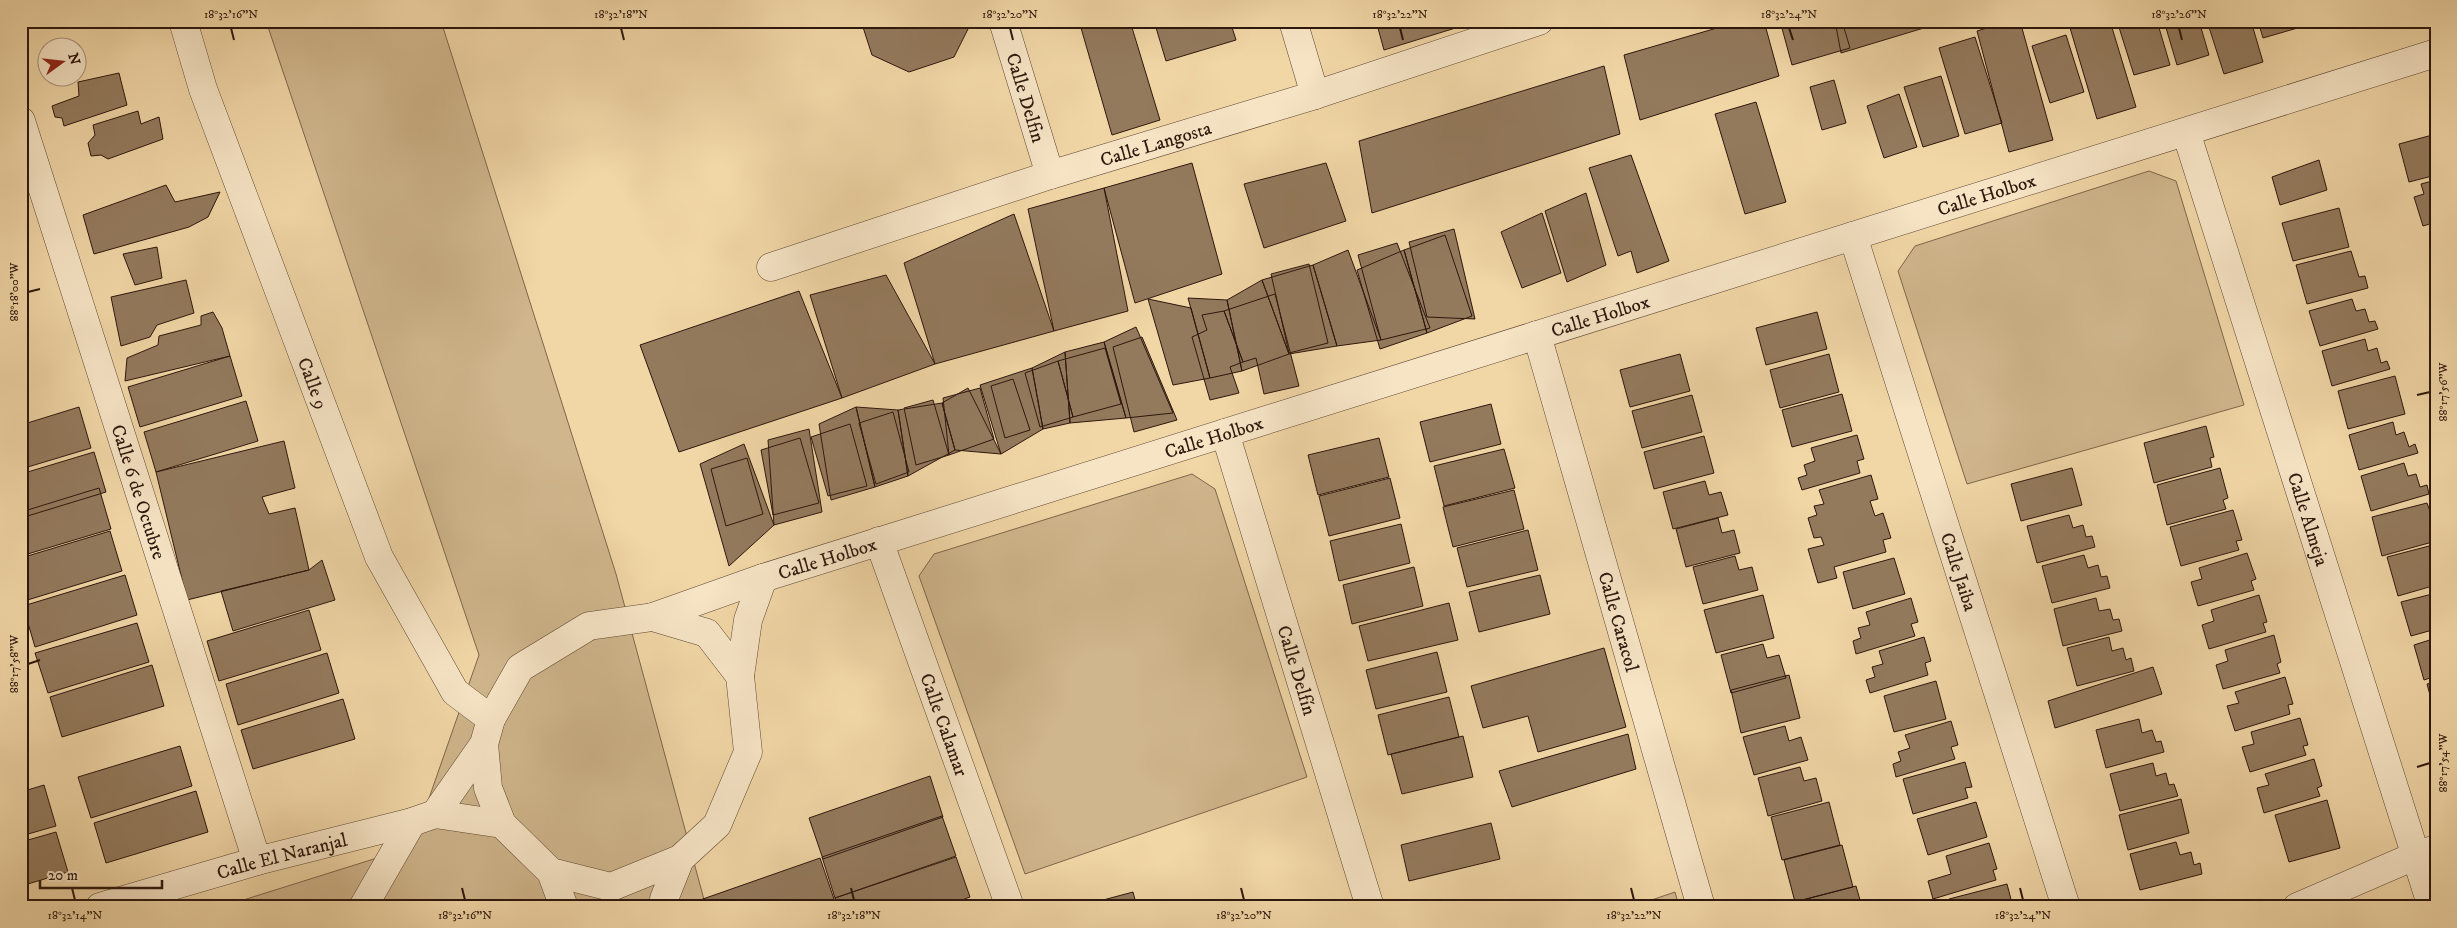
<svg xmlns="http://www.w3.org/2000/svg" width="2457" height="928" viewBox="0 0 2457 928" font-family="'IM FELL DW Pica',serif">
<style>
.green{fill:#d0b68c;stroke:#7e664c}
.building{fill:#937a5d;stroke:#2d170d}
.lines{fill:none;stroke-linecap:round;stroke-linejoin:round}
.street-casing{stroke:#5e4733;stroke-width:29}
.street{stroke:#f6e4c5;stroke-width:28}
.ticks{fill:none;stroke:#2d170d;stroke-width:2}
.labels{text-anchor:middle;stroke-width:5;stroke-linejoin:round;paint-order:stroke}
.street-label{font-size:19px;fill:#2d170d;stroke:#f6e4c5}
.neatline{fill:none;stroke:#2d170d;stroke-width:2}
.ticks-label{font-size:12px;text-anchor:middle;fill:#2d170d}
</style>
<rect width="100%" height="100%" fill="#f1d6a6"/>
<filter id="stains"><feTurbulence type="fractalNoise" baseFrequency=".004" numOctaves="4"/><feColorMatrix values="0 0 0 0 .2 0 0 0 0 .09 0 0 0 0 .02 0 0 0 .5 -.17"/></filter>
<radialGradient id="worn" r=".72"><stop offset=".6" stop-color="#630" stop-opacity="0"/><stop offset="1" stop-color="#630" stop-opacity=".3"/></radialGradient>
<path class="green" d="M266 21H441L616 574 706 907H221L412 847 479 655Z
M2149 171 2176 181 2244 405 1967 484 1898 271 1915 246Z
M1192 474 1215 489 1307 777 1025 874 919 576 934 554Z
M1675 892 1679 907H1631Z"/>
<path class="building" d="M861 21H969L970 25 954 57 909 72 872 55Z
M1079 21H1130L1160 120 1112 135Z
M1154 21H1230L1236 40 1166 61Z
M1376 21H1475V22L1384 50Z
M1741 21H1764L1779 76 1640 120 1624 55Z
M1780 21H1842L1850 48 1792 65Z
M1835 21H1947L1841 53Z
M2010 21H2020L2053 140 2009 152 1977 31Z
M2068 21H2110L2136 107 2097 119Z
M2117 21H2157L2170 65 2134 75Z
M2164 21H2199L2209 55 2177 65Z
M2207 21H2251L2263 62 2224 74Z
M2258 21H2300L2301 27 2263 38Z
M2066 35 2084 92 2050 103 2032 46Z
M1975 37 2002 123 1965 134 1939 48Z
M1604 66 1620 134 1372 213 1359 141Z
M119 73 127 105 64 126 62 118 55 117 52 106 79 96 78 82Z
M1941 76 1959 136 1923 147 1904 87Z
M1834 80 1846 123 1822 130 1810 87Z
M1899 94 1917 147 1884 158 1867 106Z
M1756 102 1786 202 1745 214 1715 114Z
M138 111 141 124 159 117 163 139 108 159 101 155 91 156 88 143 95 135 93 125Z
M2436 134V175L2409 182 2399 144Z
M1631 155 1669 261 1637 273 1631 251 1618 256 1589 168Z
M2319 160 2327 190 2280 205 2272 177Z
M1192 163 1222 274 1135 303 1104 188Z
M1326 163 1346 221 1264 248 1244 184Z
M2436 180V222L2423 226 2414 197 2424 194 2421 184Z
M166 185 175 202 220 192 208 217 189 227 94 254 83 215Z
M1104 188 1128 311 1054 331 1028 209Z
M1586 193 1606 265 1567 282 1545 211Z
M2339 208 2349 247 2293 261 2282 223Z
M1542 213 1561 273 1522 288 1501 232Z
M1014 214 1054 331 935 364 904 263Z
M1454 229 1475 319 1427 317 1409 242Z
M1445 235 1472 316 1427 333 1404 250Z
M1397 243 1430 328 1381 340 1358 255Z
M157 247 162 278 135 285 123 254Z
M1348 250 1381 340 1337 346 1313 265Z
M1404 250 1427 333 1380 349 1357 270Z
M2351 251 2359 277 2365 276 2368 288 2307 304 2296 265Z
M1309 264 1328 343 1289 353 1271 274Z
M1313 265 1337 346 1289 354 1262 280Z
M886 275 935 364 842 398 810 295Z
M186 280 194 313 157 325 150 337 121 346 111 297Z
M1262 280 1289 354 1242 371 1227 300Z
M799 291 842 398 679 452 640 345Z
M1275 294 1299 386 1264 394 1256 358 1243 362 1224 311Z
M1188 298 1227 300 1242 371 1210 378Z
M1148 299 1191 308 1210 378 1173 385Z
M2352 299 2356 311 2365 309 2369 322 2375 321 2378 329 2320 346 2309 311Z
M1224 311 1243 362 1230 367 1239 393 1210 400 1192 337 1207 330 1202 315Z
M213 312 222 328 230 356 125 381 127 358 158 345 159 336 201 325V316Z
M1817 312 1827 349 1766 365 1756 328Z
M21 313 28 337 21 339Z
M1136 327 1173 413 1126 418 1104 342Z
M1142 337 1177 420 1134 432 1113 347Z
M2365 339 2368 351 2377 348 2381 363 2387 361 2390 369 2332 386 2322 351Z
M1104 342 1126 418 1070 423 1065 352Z
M1105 348 1121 404 1073 417 1058 361Z
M1065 352 1070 423 1043 429 1032 368Z
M1680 354 1690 391 1630 407 1620 370Z
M1829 354 1839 392 1780 408 1770 370Z
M230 356 242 396 140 427 128 387Z
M1058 361 1073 417 1040 427 1025 373Z
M1032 368 1043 429 1001 454 980 385Z
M2395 376 2405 414 2348 429 2338 391Z
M1013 379 1030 430 1005 438 991 386Z
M968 388 1001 454 955 450 942 403Z
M980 388 994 439 949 455 943 398Z
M1842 394 1852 431 1792 447 1782 410Z
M1692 395 1702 432 1642 448 1632 411Z
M933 400 949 455 916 465 904 408Z
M246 401 258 441 156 472 144 432Z
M942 403 955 450 908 476 898 410Z
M1491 404 1501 444 1430 462 1420 422Z
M79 407 91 448 21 469V425Z
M856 407 875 487 831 500 819 424Z
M856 407 898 410 908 476 875 487Z
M893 412 909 472 876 484 859 423Z
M2393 422 2396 435 2404 432 2409 447 2415 444 2418 453 2359 470 2349 435Z
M850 424 867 486 828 496 811 437Z
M2206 426 2214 457 2210 458 2212 467 2154 483 2144 443Z
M809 429 822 512 774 525 768 440Z
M1857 435 1864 459 1857 461 1860 473 1802 490 1798 478 1807 475 1804 465 1815 461 1811 448Z
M1704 436 1714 473 1654 489 1644 452Z
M800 438 819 503 773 515 761 450Z
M1379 438 1389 477 1318 495 1308 455Z
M284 441 295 488 262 497 269 514 295 508 309 570 187 600 156 472Z
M744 444 774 525 729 566 700 464Z
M1504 449 1515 488 1444 506 1434 466Z
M94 452 106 492 21 518V474Z
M747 458 763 514 726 526 711 469Z
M2404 463 2408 476 2416 474 2420 487 2427 485 2429 494 2371 511 2361 476Z
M2072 468 2082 505 2021 521 2011 484Z
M2220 468 2228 498 2223 500 2226 509 2167 525 2157 485Z
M1871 475 1878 499 1870 501 1875 516 1883 513 1891 538 1883 540 1886 552 1834 567 1837 578 1818 583 1808 549 1824 545 1821 537 1814 538 1808 518 1817 515 1814 506 1824 504 1819 490Z
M1390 478 1400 518 1329 536 1319 496Z
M1705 481 1709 495 1721 492 1728 515 1673 529 1663 492Z
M99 488 111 529 21 556V512Z
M1514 490 1524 529 1453 547 1443 507Z
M2427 503 2436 528V541L2382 556 2372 517Z
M2233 510 2242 540 2236 541 2239 550 2181 566 2170 527Z
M2069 515 2073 528 2083 525 2086 537 2092 536 2095 547 2037 563 2027 526Z
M1718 518 1722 533 1734 530 1740 553 1686 567 1676 529Z
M1401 524 1410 563 1339 581 1330 541Z
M1528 530 1538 570 1467 587 1457 548Z
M110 531 122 571 21 602V558Z
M2429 546 2433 561H2436V585L2398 596 2387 557Z
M2247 553 2256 579 2251 581 2254 590 2198 606 2191 582 2202 579 2199 568Z
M2084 555 2088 568 2098 565 2101 577 2107 576 2110 588 2052 603 2042 566Z
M1735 556 1739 570 1752 567 1758 590 1703 604 1693 567Z
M1894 558 1905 594 1853 609 1843 572Z
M322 560 335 600 233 631 221 591 309 570Z
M1414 567 1423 606 1352 624 1343 585Z
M125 575 137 615 35 647 23 606Z
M1540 575 1550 614 1479 632 1469 592Z
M2436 593V629L2411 636 2401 602Z
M1763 595 1774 638 1716 653 1704 610Z
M2259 595 2267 622 2263 623 2266 632 2209 649 2202 625 2214 621 2211 610Z
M1911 598 1918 622 1911 624 1915 636 1856 654 1853 641 1861 638 1858 628 1870 625 1866 612Z
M2096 598 2099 611 2110 609 2113 620 2119 619 2122 631 2063 646 2054 609Z
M1449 603 1458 640 1368 661 1359 626Z
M309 610 321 650 219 681 207 641Z
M137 623 149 662 48 693 35 653Z
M2274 635 2281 662 2277 664 2280 673 2223 689 2216 665 2228 661 2225 650Z
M1924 637 1931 661 1925 663 1928 675 1870 693 1866 680 1875 677 1872 667 1883 664 1879 651Z
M2109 637 2112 651 2123 648 2126 660 2131 658 2134 671 2077 686 2067 648Z
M2436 638V676L2424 680 2414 645Z
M1763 644 1767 658 1779 655 1786 678 1731 693 1721 655Z
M1604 648 1626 727 1538 752 1528 716 1483 728 1471 686Z
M1437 652 1447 692 1376 709 1366 670Z
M327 653 339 693 238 725 226 684Z
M152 665 164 706 62 737 50 697Z
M2153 667 2162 694 2055 728 2048 701Z
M1789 675 1800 718 1741 733 1731 690Z
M2285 677 2293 704 2288 705 2290 714 2235 731 2227 706 2239 703 2235 692Z
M1936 681 1946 719 1894 732 1884 696Z
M2436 682V717L2427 684Z
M1449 697 1459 737 1388 755 1378 715Z
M343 699 355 739 253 769 241 730Z
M2300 718 2308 745 2303 746 2306 755 2250 772 2242 747 2254 744 2251 732Z
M2139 719 2142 733 2152 730 2156 742 2161 741 2164 752 2106 768 2096 730Z
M1951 721 1958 745 1951 747 1955 759 1896 777 1893 764 1901 761 1898 752 1910 748 1905 735Z
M1785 726 1789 741 1801 737 1808 760 1754 775 1743 737Z
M1628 734 1636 769 1512 807 1499 771Z
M1463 736 1473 777 1402 794 1391 754Z
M180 746 192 786 91 818 78 777Z
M2314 759 2322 786 2317 788 2320 796 2264 813 2257 788 2269 785 2265 774Z
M1965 762 1972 787 1965 788 1968 798 1913 814 1903 779Z
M2153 763 2156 776 2166 773 2169 785 2174 784 2178 796 2120 811 2110 774Z
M1800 767 1804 781 1816 778 1822 801 1768 816 1758 778Z
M930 776 943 817 823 859 809 818Z
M44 785 56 826 21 836V792Z
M196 791 208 832 106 863 94 823Z
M2181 799 2189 833 2128 850 2119 815Z
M2327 800 2340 848 2289 862 2275 815Z
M1829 802 1840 845 1782 860 1771 817Z
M1976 802 1987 837 1928 855 1917 819Z
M942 816 956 856 835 898 822 857Z
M1491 823 1500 859 1409 881 1401 845Z
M56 832 68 872 21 886V842Z
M2176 842 2180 855 2191 852 2194 865 2200 863 2202 874 2140 890 2130 854Z
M1989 843 1997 869 1993 870 1996 880 1933 899 1928 881 1951 874 1946 856Z
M1842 845 1853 887 1795 902 1784 860Z
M956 857 970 897 943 907H838L835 898Z
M820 858 834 899 811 907H702L700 900Z
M2007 884 2013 907H1951L1949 899Z
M1856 886 1862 907H1799L1798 901Z
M1133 892 1137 907H1077Z"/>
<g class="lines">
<defs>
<g id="street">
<path id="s1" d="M183 21 203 89 379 557 455 692 491 719"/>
<path id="s2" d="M1003 21 1050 175"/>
<path d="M1293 21 1315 95"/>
<path id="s3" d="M21 121 257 861"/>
<path id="s4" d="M2186 132 2432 907"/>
<path id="s5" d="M1853 236 2066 907"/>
<path id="s6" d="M771 267 1050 175 1315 95 1539 21"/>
<path id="s7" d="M1537 335 1701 907"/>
<path id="s8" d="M1225 433 1370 907"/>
<path id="s9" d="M879 541 1010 907"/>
<path id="s10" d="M653 617 763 578 2436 53"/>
<path d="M740 676 748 620 763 578"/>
<path d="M435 814 484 744 491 719 520 668 589 626 653 617 707 633 740 676 748 752 717 825 680 859 611 887 551 872 502 824 488 788 484 744"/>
<path d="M551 872 564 907"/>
<path id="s11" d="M100 907 257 861 412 822 435 814 502 824"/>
<path d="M363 907 412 822"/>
<path d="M664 907V899L680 859"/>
<path d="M2297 907 2417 855 2436 849"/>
</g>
</defs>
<use href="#street" class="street-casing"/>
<use href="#street" class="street"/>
</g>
<path class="ticks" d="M231 28 234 40M621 28 624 40M1010 28 1013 40M1400 28 1403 40M1789 28 1793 40M2179 28 2182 40M28 292 40 289M2417 395 2430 392M28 664 40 660M2417 767 2430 763M72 888 75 900M462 888 465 900M851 888 854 900M1241 888 1244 900M1631 888 1634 900M2020 888 2023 900"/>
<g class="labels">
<g class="street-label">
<text dy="7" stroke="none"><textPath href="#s2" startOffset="80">Calle Delfin</textPath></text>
<text dy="7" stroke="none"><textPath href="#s6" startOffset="404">Calle Langosta</textPath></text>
<text dy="7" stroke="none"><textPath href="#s10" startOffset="1399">Calle Holbox</textPath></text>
<text dy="7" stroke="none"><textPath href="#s10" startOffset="994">Calle Holbox</textPath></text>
<text dy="7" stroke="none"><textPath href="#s1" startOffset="385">Calle 9</textPath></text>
<text dy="7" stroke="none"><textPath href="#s10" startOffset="589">Calle Holbox</textPath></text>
<text dy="7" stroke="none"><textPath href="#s3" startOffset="389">Calle 6 de Octubre</textPath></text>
<text dy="7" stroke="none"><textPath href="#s4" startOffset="406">Calle Almeja</textPath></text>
<text dy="7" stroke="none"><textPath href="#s10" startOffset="184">Calle Holbox</textPath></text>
<text dy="7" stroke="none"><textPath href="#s5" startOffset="352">Calle Jaiba</textPath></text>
<text dy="7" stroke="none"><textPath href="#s7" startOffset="298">Calle Caracol</textPath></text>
<text dy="7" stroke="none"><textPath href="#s8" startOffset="248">Calle Delfín</textPath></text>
<text dy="7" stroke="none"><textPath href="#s9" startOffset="195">Calle Calamar</textPath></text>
<text dy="7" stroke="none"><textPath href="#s11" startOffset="189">Calle El Naranjal</textPath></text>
</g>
</g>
<rect width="2457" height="928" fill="none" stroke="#f1d6a6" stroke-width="55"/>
<g transform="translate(62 62) rotate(75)"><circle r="24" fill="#f6e4c5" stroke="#a6927b"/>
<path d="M0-4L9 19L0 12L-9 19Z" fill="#8f2418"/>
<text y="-8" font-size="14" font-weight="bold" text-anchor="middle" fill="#2d170d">N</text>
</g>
<path d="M40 880v8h122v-8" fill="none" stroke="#2d170d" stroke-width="2.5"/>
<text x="48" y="880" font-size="15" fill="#2d170d" stroke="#f6e4c5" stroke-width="4" paint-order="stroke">20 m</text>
<rect x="28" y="28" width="2402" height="872" class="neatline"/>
<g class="ticks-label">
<text x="231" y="18">18°32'16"N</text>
<text x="621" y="18">18°32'18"N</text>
<text x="1010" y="18">18°32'20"N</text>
<text x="1400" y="18">18°32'22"N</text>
<text x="1789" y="18">18°32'24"N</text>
<text x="2179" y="18">18°32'26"N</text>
<text transform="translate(14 292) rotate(-90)" y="4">88°18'00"W</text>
<text transform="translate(2443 392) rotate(-90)" y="4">88°17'56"W</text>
<text transform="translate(14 664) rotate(-90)" y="4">88°17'58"W</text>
<text transform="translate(2443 763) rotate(-90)" y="4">88°17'54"W</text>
<text x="75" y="919">18°32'14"N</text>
<text x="465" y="919">18°32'16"N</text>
<text x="854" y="919">18°32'18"N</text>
<text x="1244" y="919">18°32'20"N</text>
<text x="1634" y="919">18°32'22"N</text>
<text x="2023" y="919">18°32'24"N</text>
</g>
<rect width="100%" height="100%" filter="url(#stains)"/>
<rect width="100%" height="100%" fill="url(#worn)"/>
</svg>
